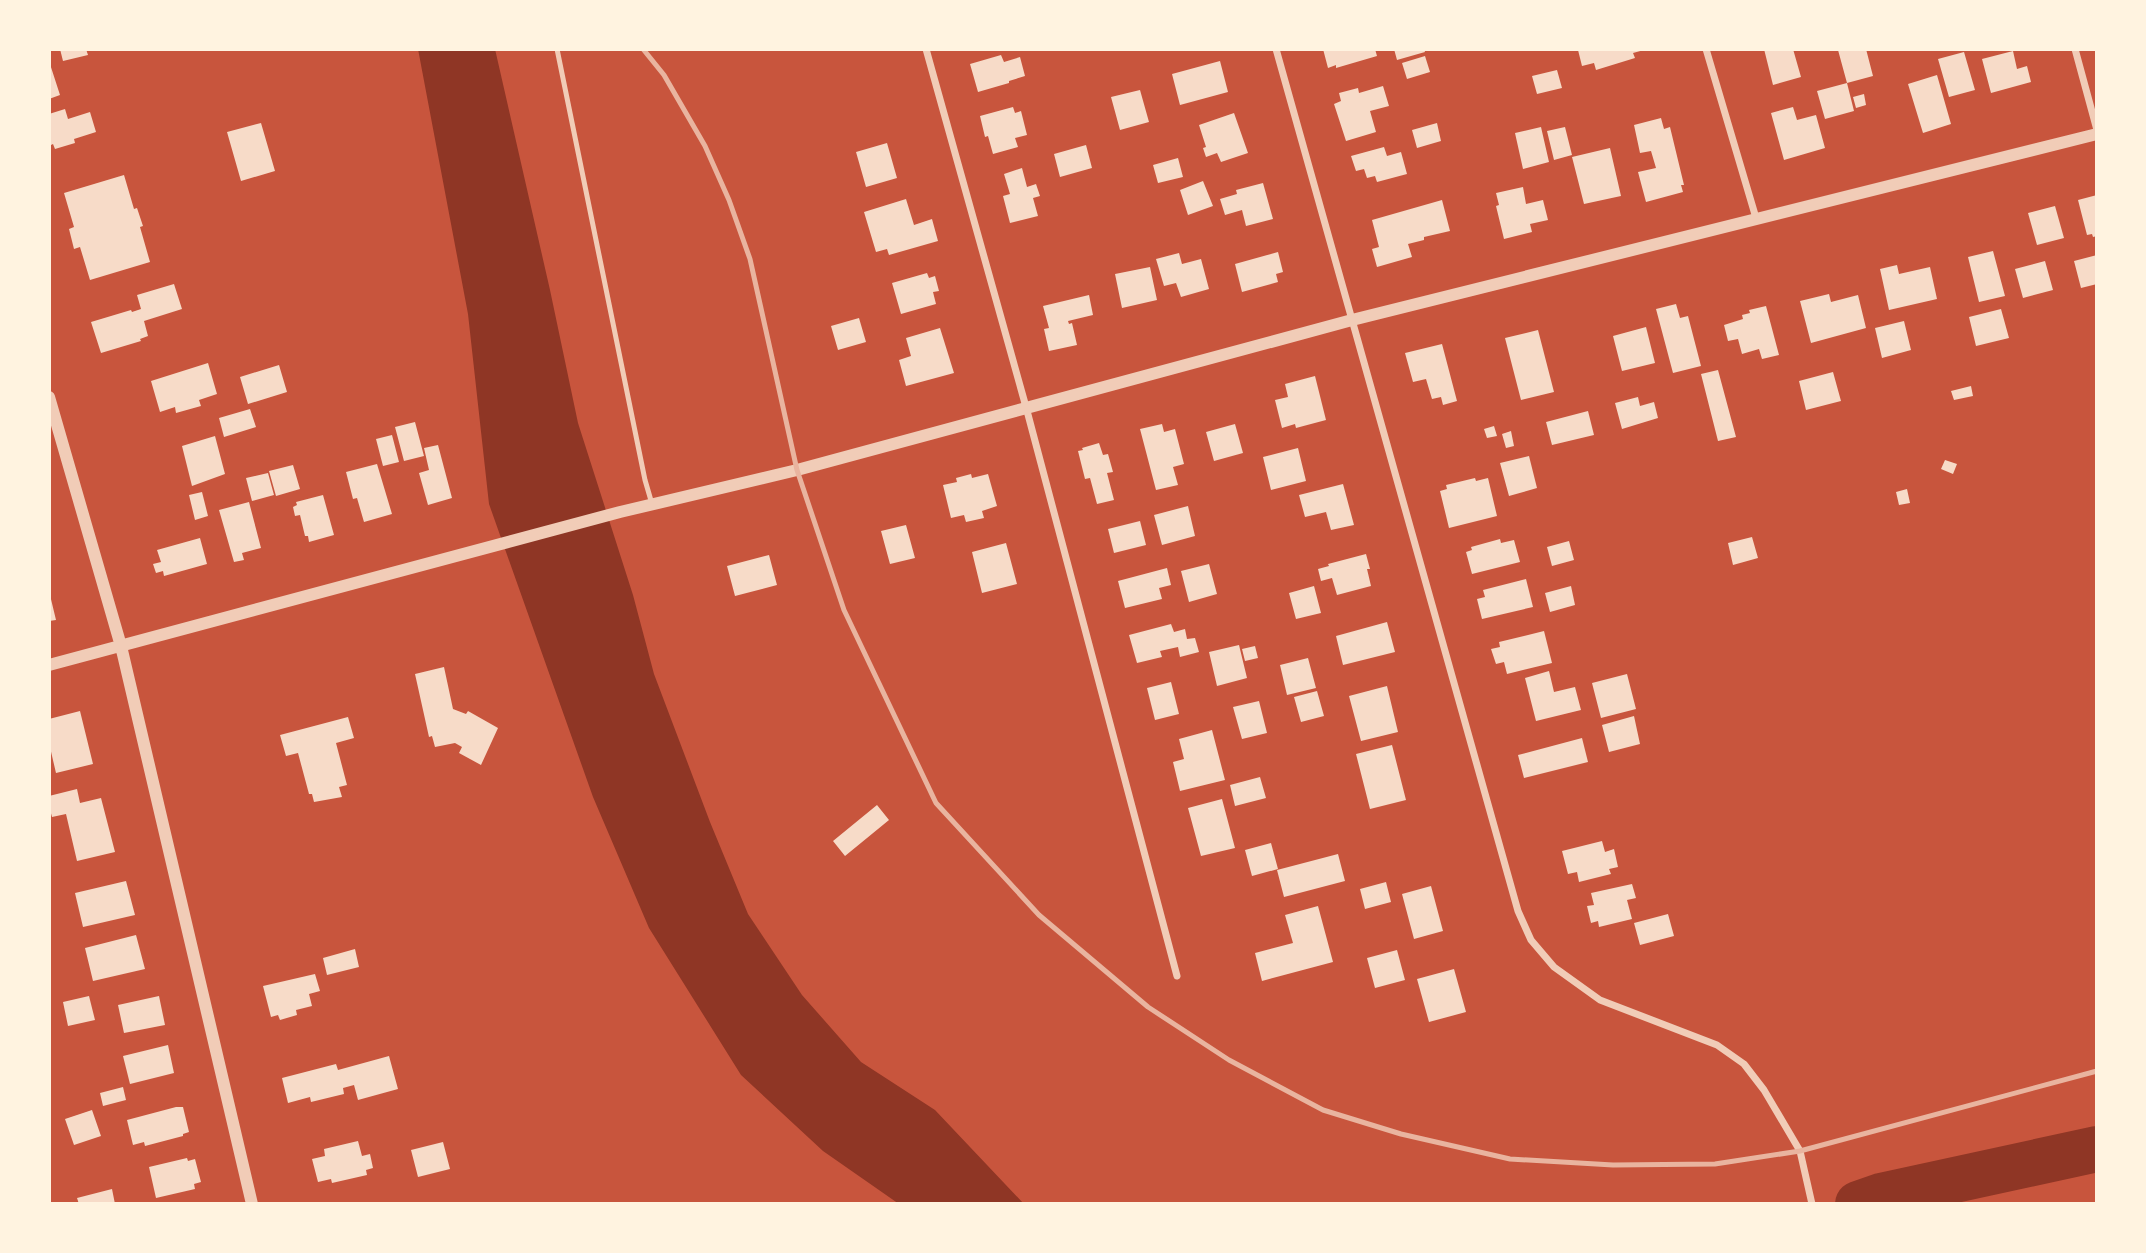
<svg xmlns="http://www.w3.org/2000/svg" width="2146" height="1253" viewBox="0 0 2146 1253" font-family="'Alegreya Sans',sans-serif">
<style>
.water{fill:#8f3625}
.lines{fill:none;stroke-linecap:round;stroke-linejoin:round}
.river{stroke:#8f3625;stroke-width:46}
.building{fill:#f7dbc8}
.service{stroke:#f1ccb7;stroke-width:5}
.minor{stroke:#f1ccb7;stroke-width:7}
.tertiary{stroke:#f1ccb7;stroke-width:12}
.rail{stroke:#e9b49f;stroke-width:5}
</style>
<rect width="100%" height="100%" fill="#c8553d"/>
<path class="water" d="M418 49H495L550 290 578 423 633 595 654 674 710 822 748 914 802 995 861 1062 935 1110 1024 1204H899L823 1151 741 1075 649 928 593 797 489 504 468 314Z"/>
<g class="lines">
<path class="river" d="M1858 1204 1881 1196 2097 1149"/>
</g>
<path class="building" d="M60 49H86L88 55 63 61Z
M1323 49H1375L1377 56 1336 68V65L1328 68Z
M1394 49H1424L1425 52 1397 60Z
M1584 49H1644V50L1633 53 1635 58 1596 70 1594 63 1582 66 1578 50Z
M1764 49H1793L1801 77 1773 85Z
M1843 49H1866L1873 76 1847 83 1838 50Z
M2013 51 2017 69 2027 66 2031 82 1991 93 1982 59Z
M1964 52 1975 90 1949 97 1938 59Z
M1001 55 1004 62 1020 57 1025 76 1009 81V83L978 92 970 64Z
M1425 56 1430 72 1407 79 1402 63Z
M49 61 60 95 49 99Z
M1220 61 1228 92 1180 105 1172 74Z
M1557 70 1562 88 1537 94 1532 76Z
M1937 75 1951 124 1923 133 1908 84Z
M1847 83 1854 111 1825 119 1817 91Z
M1383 86 1389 106 1370 111 1376 132 1346 141 1334 104 1341 101 1339 93 1358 88 1359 93Z
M1140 90 1149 122 1120 130 1111 97Z
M1864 94 1866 105 1856 108 1853 97Z
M1013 107 1015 113 1021 111 1027 135 1015 138 1018 147 993 154 988 136 985 137 980 116Z
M1793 107 1797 120 1816 115 1825 148 1784 160 1771 113Z
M65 109 68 119 90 112 96 132 74 139 75 143 55 149 53 144 49 146V114Z
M1234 113 1248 153 1221 162 1217 153 1206 157 1203 148 1206 147 1199 125Z
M1661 118 1664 129 1670 127 1684 185H1681L1683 192 1646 202 1638 172 1656 168 1651 151 1640 153 1634 125Z
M261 123 275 171 241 181 227 132Z
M1437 123 1441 141 1417 148 1412 130Z
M1541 127 1549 162 1523 169 1515 133Z
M1565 127 1572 155 1554 160 1547 131Z
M887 143 897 178 866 187 856 152Z
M1086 145 1092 168 1060 177 1054 154Z
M1384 147 1387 156 1401 152 1407 174 1377 182 1375 176 1367 178 1364 169 1356 171 1351 156Z
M1610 148 1621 196 1584 204 1572 157Z
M1178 158 1183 177 1158 183 1153 165Z
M1022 168 1027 187 1036 184 1040 196 1033 198 1038 216 1010 223 1003 196 1010 194 1004 174Z
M124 175 134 209 137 208 143 226 140 227 150 262 90 280 80 247 74 249 69 229 74 227 64 193Z
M1203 181 1213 206 1188 215 1180 190Z
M1263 183 1273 219 1246 226 1242 210 1225 215 1220 199 1237 194 1236 190Z
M1523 187 1526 204 1543 200 1548 220 1530 224 1532 232 1504 239 1496 206 1499 205 1496 193Z
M2097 195V236L2093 237 2092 234 2087 235 2078 200Z
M906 199 914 225 932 219 938 241 889 255 887 249 876 252 864 212Z
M1442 200 1450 231 1424 237V240L1408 244 1412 257 1377 267 1372 249 1379 247 1372 220Z
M2055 206 2064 238 2037 245 2028 213Z
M1993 251 2005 296 1979 302 1968 257Z
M1278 252 1283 272 1276 274 1278 282 1242 292 1235 264Z
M1179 253 1182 264 1201 259 1209 289 1181 297 1176 283 1164 286 1156 259Z
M2097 255V284L2081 288 2074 261Z
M2045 261 2053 290 2023 298 2015 269Z
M1897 265 1899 274 1930 267 1937 299 1889 310 1880 269Z
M1150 267 1157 300 1122 308 1115 274Z
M927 273 929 278 935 276 939 291 933 292 936 304 901 314 892 283Z
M174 284 182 309 144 321 148 336 140 339 141 341 101 353 91 322 131 310 132 312 141 309 137 295Z
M1829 294 1831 302 1858 295 1866 328 1811 343 1800 301Z
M1089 295 1093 315 1068 321 1069 324 1072 323 1077 345 1049 351 1044 329 1049 328 1043 306Z
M1676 304 1680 318 1688 316 1701 366 1673 373 1656 309Z
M1766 306 1779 355 1762 359 1759 349 1742 354 1738 339 1728 341 1724 325 1743 319 1742 315 1750 313 1749 310Z
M2001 309 2009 338 1976 346 1969 317Z
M859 318 866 342 838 350 831 326Z
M1904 321 1911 350 1882 358 1875 328Z
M1646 327 1655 363 1622 371 1613 336Z
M940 328 954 373 906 386 899 360 911 356 906 338Z
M1538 330 1554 392 1521 400 1505 338Z
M1442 344 1457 401 1443 405 1441 397 1432 399 1426 379 1413 382 1405 353Z
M208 363 217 394 199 400 201 406 176 413 175 407 160 412 151 381Z
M279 365 287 392 248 404 240 377Z
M1718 370 1736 437 1718 441 1701 374Z
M1833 372 1841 401 1806 410 1799 381Z
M1315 376 1326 420 1296 428 1295 424 1282 428 1275 400 1288 397 1285 384Z
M1971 386 1973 396 1954 400 1951 391Z
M1638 397 1640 406 1654 402 1658 418 1622 429 1615 403Z
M250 409 256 427 224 437 219 418Z
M1588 411 1594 435 1552 445 1546 422Z
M415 422 424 456 404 461 395 427Z
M1162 424 1164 432 1175 429 1184 464 1173 467 1178 485 1156 490 1140 429Z
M1235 424 1243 453 1214 461 1206 432Z
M1494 426 1497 436 1487 438 1484 429Z
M1511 431 1514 446 1506 448 1502 434Z
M392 435 399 462 383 466 376 439Z
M215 436 225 474 192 486 182 446Z
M1099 443 1103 455 1108 454 1113 472 1107 473 1114 500 1097 504 1090 478 1085 479 1078 451 1083 450 1082 448Z
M438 445 452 498 428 505 419 473 429 470 424 448Z
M1298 448 1306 481 1271 490 1263 457Z
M1529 456 1537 488 1509 496 1500 463Z
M1945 460 1957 464 1953 474 1941 469Z
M377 464 392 514 364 522 357 498 353 499 346 472Z
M293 465 300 489 276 496 269 471Z
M268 473 274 495 252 501 246 478Z
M971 474 972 478 988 474 997 506 982 511 984 518 966 522 964 515 951 518 943 485 957 482 956 478Z
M1475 478 1476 481 1488 478 1497 516 1449 528 1440 491 1447 489 1446 485Z
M1343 484 1354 525 1331 530 1326 512 1305 517 1299 495Z
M1907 489 1910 503 1899 505 1896 492Z
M202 492 208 516 195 520 189 495Z
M323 495 334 535 309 542 308 536H305L300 515 295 516 293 507 297 505 296 502Z
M249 502 261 548 242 553 244 560 234 562 219 510Z
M1188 506 1195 536 1162 545 1154 515Z
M1140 521 1146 545 1114 553 1108 529Z
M906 525 915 558 890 564 881 531Z
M1752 537 1758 558 1733 565 1728 543Z
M200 538 207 564 164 576 163 571 156 573 153 564 161 562 157 550Z
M1500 539 1501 543 1514 540 1520 562 1472 574 1466 552 1472 550 1471 547Z
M1569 541 1574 560 1552 566 1547 547Z
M1006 543 1017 584 982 593 972 552Z
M1366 554 1370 569H1367L1371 586 1337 595 1332 578 1321 581 1318 569 1329 566 1328 564Z
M769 555 777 585 735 596 727 566Z
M1209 564 1217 594 1189 602 1181 571Z
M1167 568 1171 585 1159 588 1162 599 1125 608 1118 581Z
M1526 579 1533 607 1482 619 1477 599 1485 597 1483 590Z
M1314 586 1321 613 1296 619 1289 593Z
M1571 586 1575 605 1550 612 1545 593Z
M50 595 56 620 49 621V596Z
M1387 622 1395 652 1343 665 1336 636Z
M1171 624 1174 632 1185 629 1187 639 1195 638 1199 652 1180 657 1178 647 1160 651 1162 657 1137 663 1129 635Z
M1544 631 1552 663 1507 674 1504 662 1496 664 1491 649 1500 647 1499 642Z
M1239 645 1247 678 1217 686 1209 652Z
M1255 646 1258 658 1245 661 1242 649Z
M1308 658 1316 688 1287 695 1280 665Z
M444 667 453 709 466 714 468 711 498 728 481 765 459 753 462 747 455 743 435 747 432 736 429 737 415 674Z
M1549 671 1554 692 1575 687 1581 710 1536 721 1525 678Z
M1627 674 1636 709 1601 718 1592 683Z
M1171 682 1179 714 1155 720 1147 688Z
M1387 686 1398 732 1361 741 1349 696Z
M1317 691 1324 716 1301 722 1294 697Z
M1259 701 1267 733 1242 739 1233 707Z
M80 711 93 764 56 773 49 743V719Z
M1634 716 1640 744 1609 752 1602 725Z
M348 717 354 738 336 743 347 785 339 787 342 797 314 802 312 794H309L298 753 286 756 280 735Z
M1212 730 1225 780 1180 791 1173 762 1184 759 1179 739Z
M1582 738 1588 762 1524 778 1518 755Z
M1392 745 1406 800 1370 809 1356 754Z
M1260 777 1266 798 1235 806 1230 785Z
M77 789 80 803 101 798 115 852 77 861 66 814 52 817 49 806V796Z
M1222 799 1235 848 1201 856 1188 808Z
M877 805 889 820 845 856 833 841Z
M1602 841 1605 852 1614 849 1618 867 1609 869 1611 874 1579 882 1577 872 1568 874 1562 851Z
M1271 843 1278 869 1252 876 1245 850Z
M1338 854 1345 881 1284 897 1277 870Z
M126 881 135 915 83 927 75 893Z
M1386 882 1391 902 1365 909 1360 889Z
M1632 884 1636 898 1627 900 1632 919 1599 927 1598 921 1591 923 1587 906 1594 905 1591 893Z
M1431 886 1443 931 1414 939 1402 894Z
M1318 906 1333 962 1262 981 1255 953 1293 943 1285 915Z
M1668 914 1674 936 1640 945 1634 923Z
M136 935 145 969 93 981 85 948Z
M355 949 359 967 327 975 323 958Z
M1397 950 1405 980 1375 988 1367 958Z
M1454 969 1466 1012 1429 1022 1417 979Z
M315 974 320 991 309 994 312 1006 296 1010 297 1015 280 1020 278 1015 271 1017 263 986Z
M89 996 95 1020 68 1026 63 1002Z
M159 996 165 1025 124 1033 118 1005Z
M168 1045 174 1073 130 1084 123 1056Z
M389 1056 398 1089 358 1100 354 1085 343 1088 344 1094 311 1102 310 1097 288 1103 282 1078 336 1064 338 1070Z
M123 1087 126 1100 103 1106 100 1093Z
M176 1107H183L189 1132 183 1134V1136L145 1146 144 1142 133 1145 127 1120Z
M92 1110 101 1136 74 1145 65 1119Z
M358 1141 362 1156 370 1154 373 1168 366 1170 367 1175 332 1183 331 1179 318 1182 312 1159 325 1156 324 1149Z
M443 1142 450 1169 418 1177 411 1150Z
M187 1158 188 1161 195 1159 201 1182 194 1184 195 1189 156 1198 149 1167Z
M112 1189 115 1204H79L77 1198Z"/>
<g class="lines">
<path class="service" d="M557 49 645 480 652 504"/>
<path class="minor" d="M926 49 1026 407 1177 976
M1276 49 1518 911 1531 940 1554 967 1600 1000 1717 1045 1744 1064 1764 1090 1800 1151 1812 1204
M1706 49 1756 218
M2075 49 2097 130"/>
<path class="tertiary" d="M49 397 121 646 252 1204
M49 665 620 512 797 470 1352 320 2097 134"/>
<path class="rail" d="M643 49 664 75 705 146 729 200 750 259 797 470 844 610 936 803 1039 915 1148 1007 1229 1060 1323 1110 1401 1134 1510 1159 1613 1165 1715 1164 1800 1151 2097 1071"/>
</g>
<rect width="2146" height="1253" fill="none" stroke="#fff3e0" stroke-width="102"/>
</svg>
